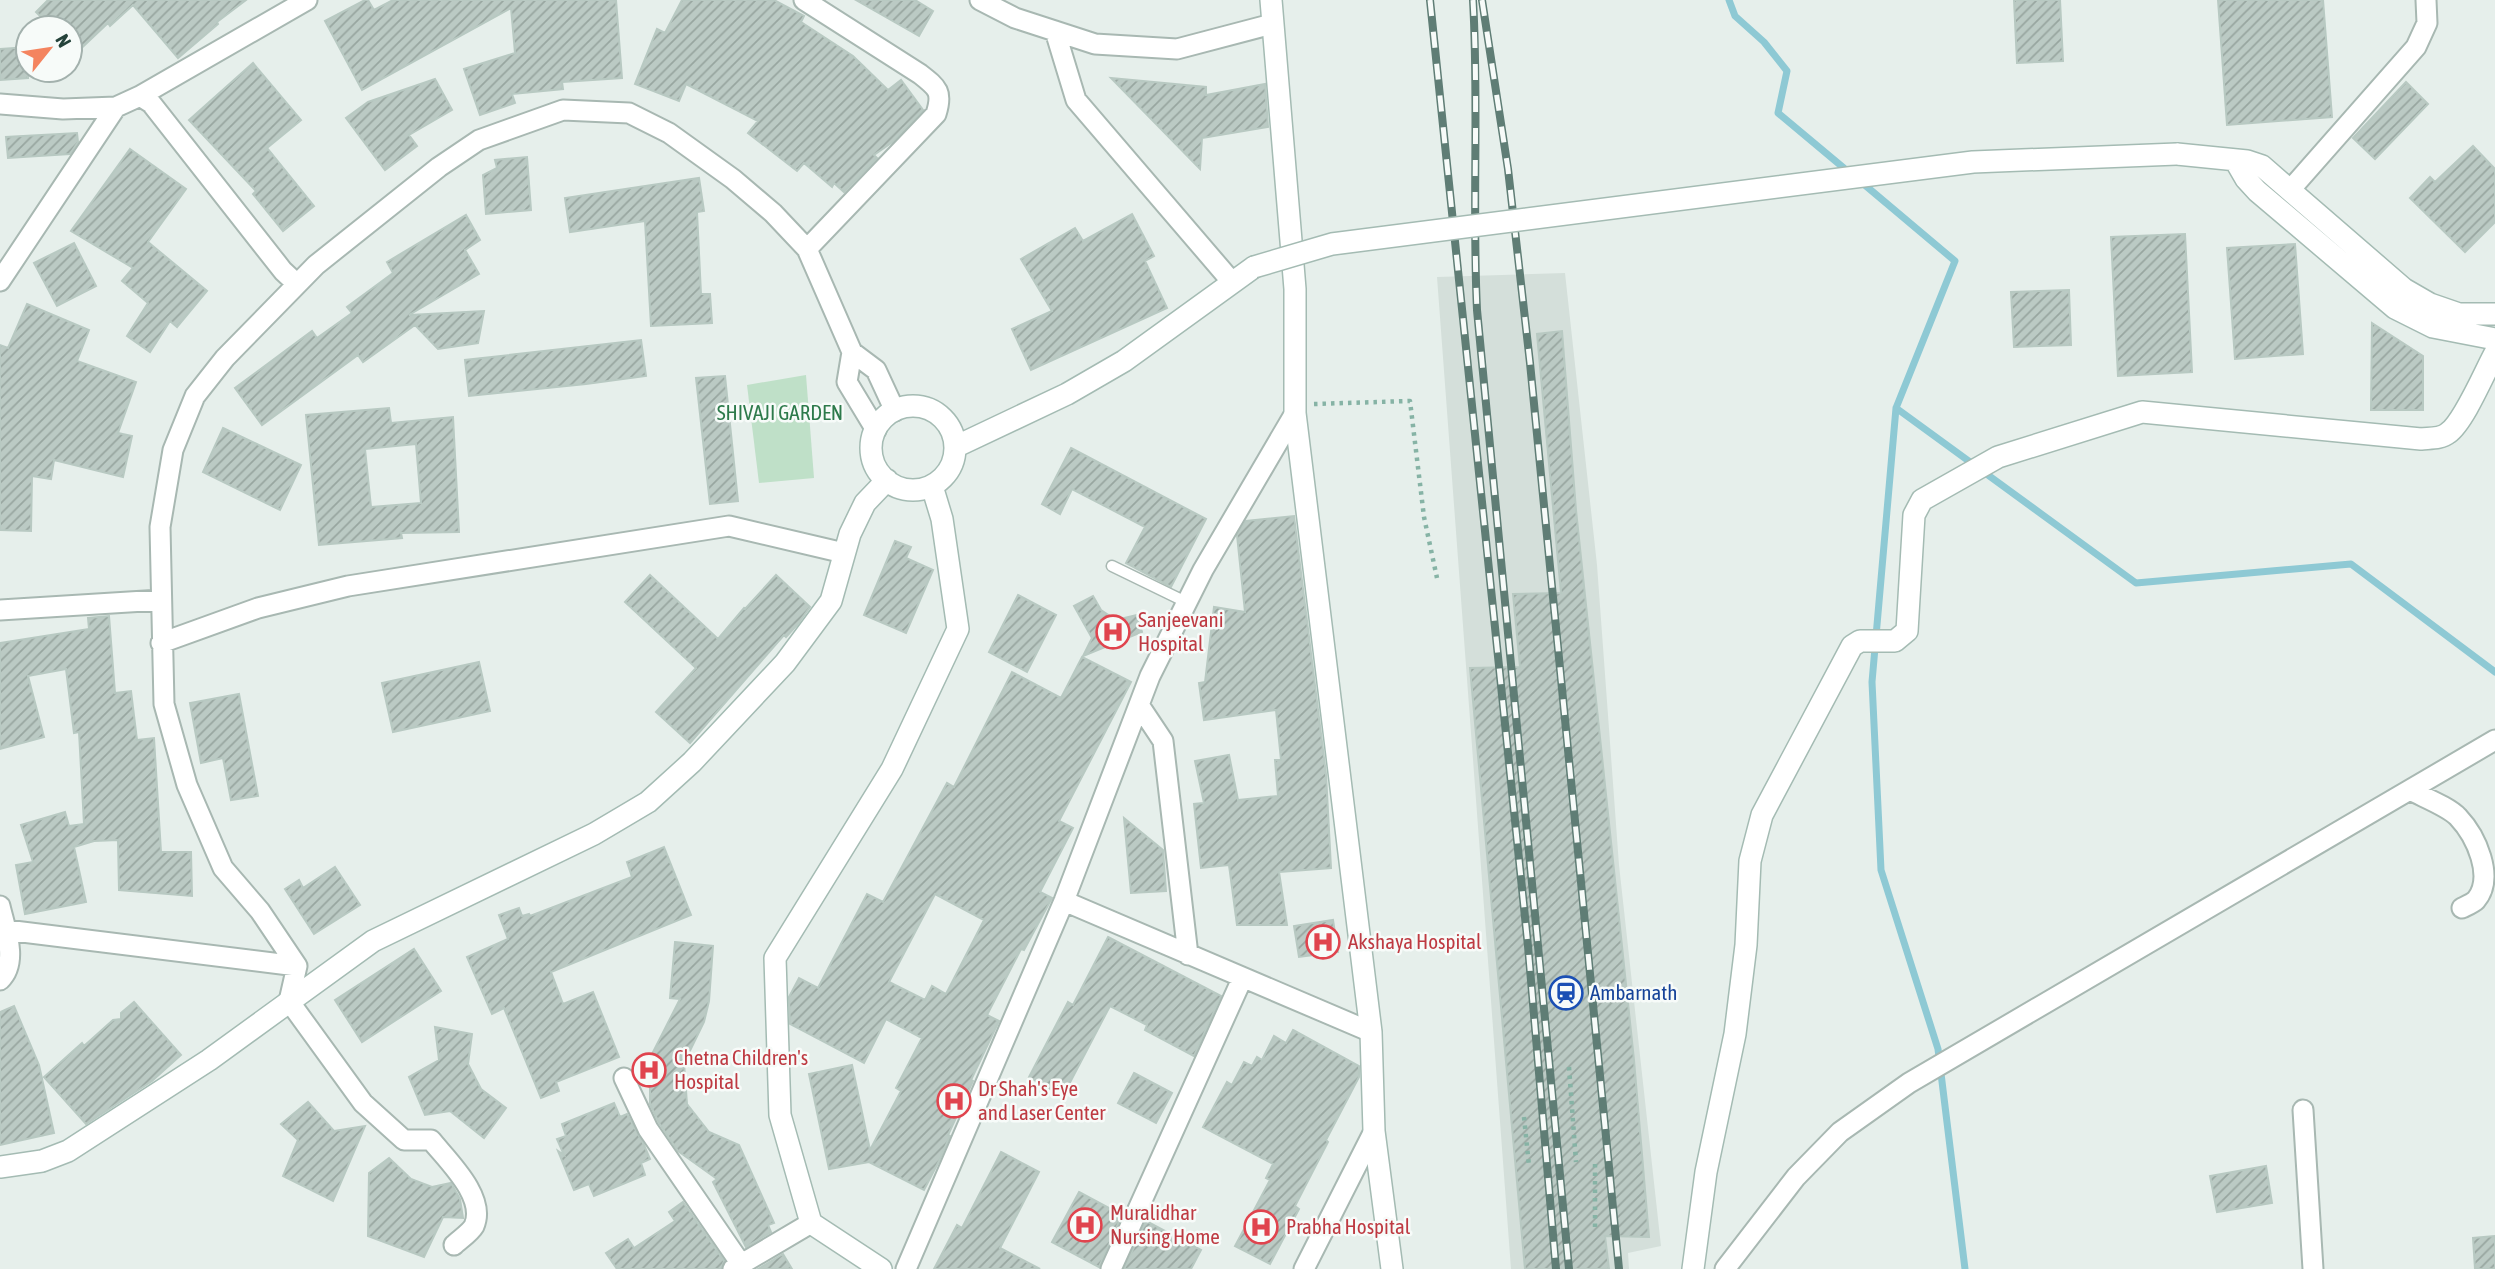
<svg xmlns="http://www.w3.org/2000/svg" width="2495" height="1269" viewBox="0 0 2495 1269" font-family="'Asap Condensed',sans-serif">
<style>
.built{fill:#d4dfda}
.park{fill:#bfe0c8}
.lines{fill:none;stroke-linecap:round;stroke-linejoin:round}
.stream{stroke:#8ec9d4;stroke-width:7}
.building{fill:url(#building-hatch);stroke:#b8c9c2;stroke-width:2;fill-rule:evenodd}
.lane-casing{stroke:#a8b8b2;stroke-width:13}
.street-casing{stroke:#a8b8b2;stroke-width:23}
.secondary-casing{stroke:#a4bbb3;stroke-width:24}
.path{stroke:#86b3a5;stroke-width:4.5;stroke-dasharray:3.5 5;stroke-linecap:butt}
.lane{stroke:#fff;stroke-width:10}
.street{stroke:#fff;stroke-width:19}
.secondary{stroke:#fff;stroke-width:21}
.rail-casing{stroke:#5f7d75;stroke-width:8}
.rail{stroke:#f7fbf9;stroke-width:5;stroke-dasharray:16;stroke-linecap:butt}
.secondary-bridge-casing{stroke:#a4bbb3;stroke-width:24;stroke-linecap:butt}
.secondary-bridge{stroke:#fff;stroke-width:21}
.labels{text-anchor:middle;stroke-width:5;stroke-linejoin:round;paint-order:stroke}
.park-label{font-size:21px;fill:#2d7a4b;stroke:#f7fbf9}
.health-label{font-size:21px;fill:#be3a42;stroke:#f7fbf9;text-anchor:start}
.transit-label{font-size:21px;fill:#164399;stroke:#f7fbf9;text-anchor:start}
</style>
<defs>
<pattern id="building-hatch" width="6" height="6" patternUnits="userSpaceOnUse" patternTransform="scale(1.75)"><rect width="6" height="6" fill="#bbcac4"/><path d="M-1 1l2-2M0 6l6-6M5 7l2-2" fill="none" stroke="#98a6a0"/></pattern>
</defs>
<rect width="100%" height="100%" fill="#e6efeb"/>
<path class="built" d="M1565 273 1597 565 1619 865 1661 1246 1628 1253 1629 1269H1511L1437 277Z"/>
<path class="park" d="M806 375 814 478 759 483 747 385Z"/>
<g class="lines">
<path class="stream" d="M1729 0 1735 16 1764 42 1787 71 1778 113 1851 174
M1860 181 1955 261 1896 408 2136 583 2351 564 2495 672
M1896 408 1872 682 1881 870 1938 1049 1965 1269"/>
</g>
<path class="building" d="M48 0H246L217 22 218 24 178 58 133 5 110 26 108 23 70 59V28H52L36 12Z
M365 0H368L374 10 393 0H616L622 78 562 82 563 89 512 94 515 103 480 115 464 69 515 53 511 8 362 90 325 21Z
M682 0H774L804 16 801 22 853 56 888 90 901 80 923 110 894 141 874 155 877 158 844 192 834 183 832 187 804 163 797 171 748 133 758 121 686 84 679 101 635 84 657 29 665 33Z
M856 0H915L933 11 919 36Z
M2014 0H2060L2063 61 2017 63Z
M2218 0H2323L2332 117 2227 125Z
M28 47V78L0 80V49Z
M253 63 301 120 267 148 314 206 283 231 253 194 256 191 189 120Z
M1111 78 1206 87V95L1265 84 1268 127 1202 138 1200 169Z
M435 79 452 110 409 135 417 146 385 170 346 118 368 102Z
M2406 82 2428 104 2375 159 2353 138Z
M77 133 78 142 70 154 8 158 6 137Z
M2473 146 2495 169V222L2465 252 2410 198 2430 177 2435 182Z
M130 149 186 189 148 242 207 291 177 327 170 321 150 352 127 336 148 303 122 281 133 268 71 231Z
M527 157 531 210 486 214 483 175 497 168 495 160Z
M699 178 704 211 697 212 701 294H710L712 323 651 326 645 221 570 232 565 198Z
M1132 214 1154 256 1145 261 1167 308 1031 370 1012 329 1052 311 1021 259 1075 228 1083 241Z
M466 215 480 240 465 250 479 274 409 315 484 311 478 343 438 349 415 325 363 362 358 355 262 425 235 388 312 331 317 338 352 313 347 307 393 273 387 262Z
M2185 234 2192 372 2118 376 2111 237Z
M74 243 96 286 57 306 34 263Z
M2295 244 2303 354 2235 359 2227 248Z
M2069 290 2071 345 2014 347 2011 292Z
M27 304 89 330 77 361 136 382 118 433 132 436 123 477 54 460 51 479 32 476 31 531 0 530V345L8 348Z
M2372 323 2423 356V410H2371Z
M1562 331 1576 510 1634 1060 1649 1237 1605 1236 1609 1269H1525L1470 668 1520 667 1513 594 1561 593 1537 334Z
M641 340 646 376 586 384 469 396 465 360Z
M725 376 738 501 710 504 696 378Z
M389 408 391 423 453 417 459 532 401 533 402 538 319 545 306 415ZM416 444 421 503 371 507 365 449Z
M223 428 301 465 280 510 203 472Z
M1071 448 1206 519 1171 587 1126 563 1145 527 1072 489 1060 514 1042 504Z
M1294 516 1326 774 1331 868 1279 872 1287 925H1237L1229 865 1201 868 1194 804 1204 803 1195 761 1229 755 1238 800 1278 796 1275 760H1281L1276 710 1204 720 1199 683 1205 682 1214 607 1245 612 1237 535 1246 521Z
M895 541 911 547 906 558 933 570 906 633 864 615Z
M650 575 718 639 744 608 745 609 776 575 810 607 797 625 786 637 784 635 690 743 656 712 696 668 625 602Z
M1018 595 1056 615 1027 672 989 652Z
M1093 596 1101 610 1116 620 1137 615 1142 632 1083 656 1092 638 1074 606Z
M109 616 115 693 131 691 137 740 154 738 161 852H191L192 896 119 890 118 840 94 841 74 847 86 902 25 914 16 865 33 862 21 825 65 812 69 826 84 824 79 732 74 733 66 669 28 676 44 737 0 749V643L89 629 88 618Z
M1082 657 1131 682 1059 821 1073 828 1040 892 1052 898 1024 950 1021 949 987 1015 999 1021 971 1080 973 1081 948 1135 950 1136 939 1161 924 1190 869 1162 829 1169 809 1074 852 1065 870 1150 901 1091 896 1088 922 1038 886 1019 864 1063 790 1024 789 997 799 978 818 988 867 894 883 902 947 783 954 787 1012 672 1061 698ZM935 894 984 920 946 994 932 986 925 1000 889 982Z
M479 662 490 711 393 732 382 683Z
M239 694 258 796 231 800 223 758 201 763 190 703Z
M1124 818 1163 850 1166 891 1131 893Z
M664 847 691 915 551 972 563 1004 593 992 619 1057 556 1082 559 1091 541 1098 504 1008 492 1014 467 957 508 939 499 915 519 908 522 916 529 914 530 916 632 877 627 862Z
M335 867 360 905 314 934 285 889 299 880 303 888Z
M1333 920 1338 952 1299 957 1294 926Z
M1108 937 1221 996 1194 1056 1145 1030 1147 1025 1110 1006 1063 1096 1029 1077 1068 1002 1073 1005Z
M675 942 713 946 709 1001 704 1022 684 1063 687 1104 709 1132 739 1145 774 1223 768 1225 771 1232 746 1247 713 1182 717 1179 678 1151 659 1123 650 1104V1058L680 999 670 998Z
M414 949 441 991 362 1042 335 1000Z
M134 1002 181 1055 152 1081 86 1124 44 1077 82 1043 84 1046 113 1020 121 1019V1013Z
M14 1006 39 1065 54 1133 0 1145V1012Z
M435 1027 472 1034 468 1064 481 1089 506 1108 484 1138 450 1111 425 1115 409 1077 439 1060Z
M1293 1030 1359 1066V1077L1326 1140 1328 1142 1295 1206 1299 1209 1270 1264 1235 1246 1270 1180 1266 1178 1273 1164 1203 1127 1227 1082 1232 1085 1244 1062 1252 1066 1257 1057 1262 1060 1274 1036 1286 1043Z
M1134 1073 1172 1093 1156 1123 1118 1103Z
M308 1102 334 1131 365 1126 333 1201 283 1176 298 1140 281 1124Z
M614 1103 620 1117 627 1114 644 1145 650 1159 641 1163 645 1175 594 1196 589 1184 574 1190 558 1151 564 1155 557 1139 566 1136 562 1124Z
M1001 1152 1039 1172 1000 1248 1040 1269H934L957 1225 962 1228Z
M389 1158 411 1179 432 1187 451 1183 460 1199 463 1218 443 1217 424 1257 368 1236 369 1173Z
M2266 1166 2272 1203 2217 1212 2210 1176Z
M1079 1192 1122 1215 1099 1267 1052 1242Z
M683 1202 724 1261 721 1269H617L606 1253 628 1239 634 1248 675 1221 669 1212Z
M1146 1221 1201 1250 1191 1269H1124Z
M2495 1236V1269H2475L2473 1238Z
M783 1254 792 1269H758Z"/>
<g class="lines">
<defs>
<path id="lane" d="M1112 566 1186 602"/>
<path id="street" d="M804 0 920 74C938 88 943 92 936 114L807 249
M980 0 1015 18 1095 44 1177 49 1272 24
M1055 31 1076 100 1232 282
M140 96 307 0
M0 104 63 109 116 107 140 96 151 103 283 271 297 284
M2290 190 2416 47 2427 23 2426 0
M0 281 116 107
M876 430 847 382 852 352 876 370 895 411
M0 610 161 600
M161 643 258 608 348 586 729 526 844 553
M1139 705 1163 741 1188 955
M2410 790C2423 797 2449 807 2458 817 2476 836 2495 877 2476 900 2473 903 2466 906 2462 908
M1064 901 1371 1032
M0 906C5 928 19 962 0 980
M6 930 297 966
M624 1078 648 1129 741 1264
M2303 1110 2313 1269
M454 1245C459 1240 470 1233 474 1226 487 1197 447 1160 431 1140H404L363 1103 289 1001 297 966 260 911 223 868 187 785 164 704 160 527 173 450 195 396 225 358 316 265 439 167 479 140 563 110 629 113 669 133 733 179 773 213 807 249 852 352
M733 1269 811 1223
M906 1269 1064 901 1150 676 1203 570 1295 413
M1111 1269 1242 979
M1304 1269 1374 1131
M1725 1269 1796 1177 1840 1132 1909 1083 2495 740"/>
<path id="secondary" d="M1271 0 1295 289V413L1371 1032 1374 1131 1392 1269
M2177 154 2247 161 2262 166 2404 289 2430 304 2459 314H2495
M2235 160 2246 179 2257 191 2395 308 2433 327 2495 339
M871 448a42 42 0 1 1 84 0a42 42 0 1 1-84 0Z
M955 447 1067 394 1124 361 1254 267
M0 1167 42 1161 68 1151 209 1060 373 941 594 834 648 802 692 762 785 663 831 601 850 534 865 503 887 480
M881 1269 811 1223 780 1115 775 958 892 769 958 629 942 519 932 486
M1693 1269 1706 1172 1735 1034 1746 945 1750 861 1762 815 1852 646 1860 641H1895L1907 631 1914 515 1922 500 1998 457 2142 412 2421 439C2430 438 2441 439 2448 433 2464 422 2485 371 2495 353"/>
</defs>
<use href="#lane" class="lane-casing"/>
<use href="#street" class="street-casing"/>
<use href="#secondary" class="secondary-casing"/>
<path class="path" d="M1314 404 1410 401 1424 517 1437 578
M1569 1067 1576 1162
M1524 1117 1529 1166
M1595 1227V1160"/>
<use href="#lane" class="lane"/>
<use href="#street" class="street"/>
<use href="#secondary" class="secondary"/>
<defs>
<path id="rail" d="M1430 0 1528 946 1556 1269
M1473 0C1479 103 1472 207 1477 310L1569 1269
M1482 0 1508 169 1530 363 1619 1269"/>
</defs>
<use href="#rail" class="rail-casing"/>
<use href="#rail" class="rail"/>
<defs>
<path id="secondary-bridge" d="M1254 267 1332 244 1973 162 2177 154"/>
</defs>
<use href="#secondary-bridge" class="secondary-bridge-casing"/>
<use href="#secondary-bridge" class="secondary-bridge"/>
</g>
<defs>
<symbol id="hospital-ring" viewBox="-11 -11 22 22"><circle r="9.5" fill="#f7fbf9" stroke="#e0444e" stroke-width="1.5"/><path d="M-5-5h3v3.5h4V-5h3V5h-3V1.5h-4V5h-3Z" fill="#e0444e"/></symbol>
<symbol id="station-ring" viewBox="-11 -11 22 22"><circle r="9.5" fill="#f7fbf9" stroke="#1a4fb4" stroke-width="1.5"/><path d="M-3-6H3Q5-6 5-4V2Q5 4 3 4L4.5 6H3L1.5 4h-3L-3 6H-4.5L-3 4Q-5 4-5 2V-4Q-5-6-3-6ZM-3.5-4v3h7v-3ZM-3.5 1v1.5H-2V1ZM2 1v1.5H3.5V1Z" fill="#1a4fb4"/></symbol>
</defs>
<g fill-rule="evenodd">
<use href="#hospital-ring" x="1094" y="613" width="38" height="38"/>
<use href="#hospital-ring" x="1304" y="923" width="38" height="38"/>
<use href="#station-ring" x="1547" y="974" width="38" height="38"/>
<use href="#hospital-ring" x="630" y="1051" width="38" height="38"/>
<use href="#hospital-ring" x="935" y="1082" width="38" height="38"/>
<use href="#hospital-ring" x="1066" y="1206" width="38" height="38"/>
<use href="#hospital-ring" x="1242" y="1208" width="38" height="38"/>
</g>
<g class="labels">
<g class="park-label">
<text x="780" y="420">SHIVAJI GARDEN</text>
</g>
<g class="health-label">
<text x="1138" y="627">Sanjeevani<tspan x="1138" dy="24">Hospital</tspan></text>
<text x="1348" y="949">Akshaya Hospital</text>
<text x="674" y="1065">Chetna Children's<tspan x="674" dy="24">Hospital</tspan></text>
<text x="978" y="1096">Dr Shah's Eye<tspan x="978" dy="24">and Laser Center</tspan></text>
<text x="1110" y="1220">Muralidhar<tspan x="1110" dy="24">Nursing Home</tspan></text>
<text x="1286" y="1234">Prabha Hospital</text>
</g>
<g class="transit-label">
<text x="1590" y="1000">Ambarnath</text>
</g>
</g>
<g transform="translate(49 49) rotate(60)"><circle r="33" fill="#f7fbf9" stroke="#a3b1ad" stroke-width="2"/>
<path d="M0-5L12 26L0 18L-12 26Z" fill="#f4845f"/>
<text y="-10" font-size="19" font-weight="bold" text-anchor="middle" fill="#24423a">N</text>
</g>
</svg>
